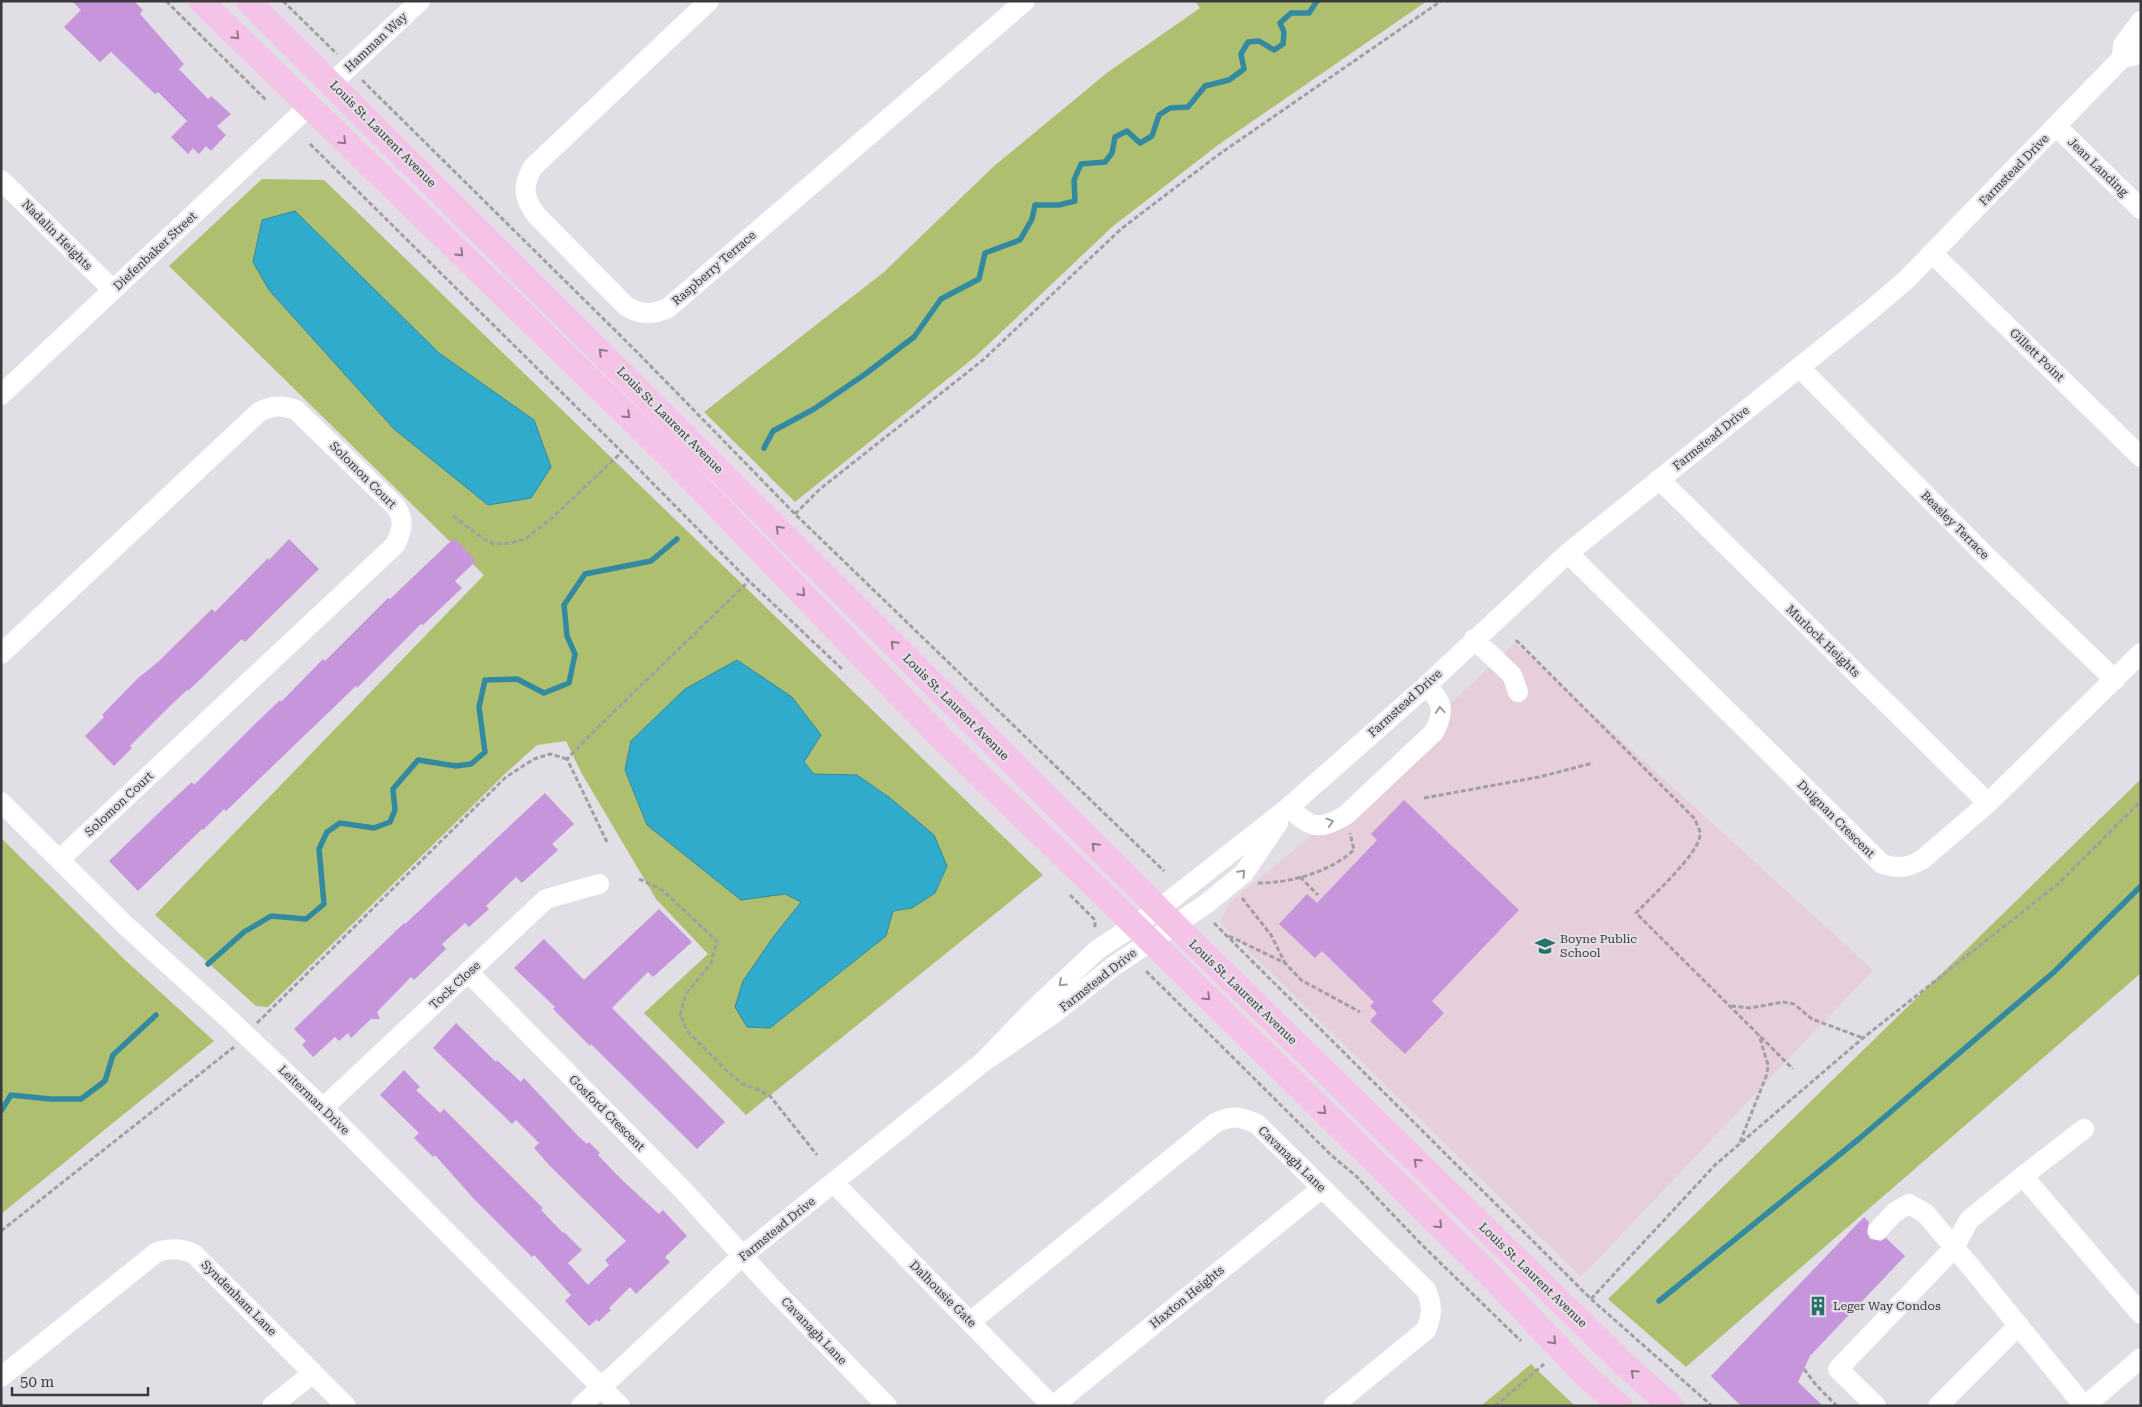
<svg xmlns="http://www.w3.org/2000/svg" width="2142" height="1407" viewBox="0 0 2142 1407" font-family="'Roboto Serif',serif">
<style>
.education{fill:#e6ceda}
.green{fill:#aec070}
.water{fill:#30abcb;stroke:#3389a0}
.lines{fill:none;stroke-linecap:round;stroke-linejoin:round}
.stream{stroke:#3389a0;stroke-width:5.5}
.building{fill:#c795dc}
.path{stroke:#a29fa4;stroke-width:3;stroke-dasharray:5 2.5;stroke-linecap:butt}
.minor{stroke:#fff;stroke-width:20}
.major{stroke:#f5c3e7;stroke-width:25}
.oneway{stroke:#8f7789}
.oneway2{stroke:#9d9c9e}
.labels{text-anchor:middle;stroke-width:4.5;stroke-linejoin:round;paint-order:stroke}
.street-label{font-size:12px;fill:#3b393c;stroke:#e2dee5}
.poi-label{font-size:12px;fill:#3b393c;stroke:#e2dee5;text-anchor:start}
</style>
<rect width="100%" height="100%" fill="#e2dee5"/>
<path class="education" d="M1515 643 1873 970 1581 1277 1220 923 1229 903 1305 841Z"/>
<path class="green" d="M1195 1H1427L1218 145 1112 227 976 356 795 502 704 412 884 272 993 167 1108 72 1200 8Z
M262 179 324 180 1043 875 746 1115 644 1013 708 954 656 899 582 774 566 741 537 745 507 772 268 1007 256 1006 155 915 484 575 169 266Z
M2141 779V973L1686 1367 1608 1299Z
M1 838 124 959 214 1041 1 1214Z
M1531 1364 1575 1406H1481Z"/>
<path class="water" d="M295 211 439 353 534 420 551 467 531 498 488 505 394 429 269 290 253 262 262 220Z
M737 660 792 697 821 735 804 762 814 774 857 775 890 798 934 835 947 866 935 893 912 908 893 911 886 936 770 1028 747 1027 735 1007 743 981 774 936 801 902 785 894 741 900 647 825 625 770 631 741 685 689Z"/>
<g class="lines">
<path class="stream" d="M764 448 773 431 814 409 864 375 914 337 941 299 979 279 985 253 1020 240 1032 219 1035 205H1059L1075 201 1074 180 1081 164 1105 162 1112 153 1115 137 1127 131 1140 143 1152 136 1159 115 1170 108 1188 107 1205 86 1229 80 1244 69 1241 54 1248 42 1259 41 1274 50 1283 44 1284 32 1280 23 1291 13H1309L1317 1
M208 964 244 932 271 916 306 919 324 904 319 849 327 832 340 823 374 828 390 822 395 810 393 789 418 760 456 766 471 764 485 752 479 707 485 680 517 679 544 693 569 683 575 654 567 636 564 605 585 574 651 561 677 539
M1 1111 11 1095 50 1099H81L105 1081 113 1055 156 1015
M1659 1301 1860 1138 2054 972 2141 886"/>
</g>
<path class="building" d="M72 1H134L143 10 140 14 184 64 179 69 208 99 211 96 231 114 217 126 226 135 211 151 206 146 199 154 193 148 188 154 171 137 187 121 158 92 155 94 111 52 100 62 64 27 81 10Z
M454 538 476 561 455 581 462 588 423 625 421 624 357 688 356 686 226 811 224 809 203 830 202 829 138 891 109 861 169 803 192 782 194 785 258 721 280 700 281 702 323 659 325 661 388 598 390 599Z
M289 539 319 569 245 642 242 639 188 691 187 690 168 708 130 746 132 748 114 766 85 736 104 717 102 715 137 679 158 662 212 609 215 612 268 558 269 560Z
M545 793 574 824 552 844 558 850 522 883 516 877 486 906 489 909 469 927 465 923 442 944 446 949 414 980 411 977 377 1012 380 1019H371L351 1038 348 1033 339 1041 335 1037 313 1057 302 1045 306 1041 294 1029 404 923 405 924Z
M1404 800 1519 910 1432 1001 1444 1013 1405 1054 1370 1021 1377 1013 1370 1006 1374 1002 1322 951 1315 958 1279 924 1307 894 1317 903 1377 840 1371 834Z
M659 909 692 942 653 977 648 972 612 1008 725 1122 697 1149 614 1067 591 1044 590 1046 553 1009 555 1007 514 968 544 939 583 979H585Z
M456 1023 496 1062 497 1060 521 1082 524 1078 578 1136 587 1144 589 1142 600 1153 598 1155 621 1179 659 1214 663 1210 687 1236 665 1257 670 1262 636 1294 630 1287 609 1308 611 1310 598 1322 597 1319 589 1326 565 1301 571 1295 534 1255 532 1257 473 1198 435 1155 433 1157 414 1138 419 1133 380 1095 404 1070 420 1087 416 1090 440 1113 444 1109 543 1208 541 1210 563 1233 564 1232 582 1250 568 1263 588 1285 609 1265 605 1260 626 1241 549 1165 534 1148 539 1143 516 1120 512 1124 433 1048Z
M1864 1217 1869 1222 1867 1233 1870 1239 1881 1241 1886 1238 1905 1256 1810 1356 1798 1382 1823 1406H1741L1711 1376Z"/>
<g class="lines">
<path class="path" d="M166 1 267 101
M283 1 337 54
M362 80 640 355 795 514 1164 871
M310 144 622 452 749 581 842 669
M795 514 820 489 983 360 1121 229 1218 155 1441 1
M453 516 484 539 494 544 511 543 527 538 554 516 622 452
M1516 640 1695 819C1696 823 1700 829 1700 834 1701 852 1650 898 1636 913L1793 1069
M1424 798 1539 777 1593 763
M607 842 567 759 595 730 749 581
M1300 877 1318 895
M639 879 662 890 717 941 711 963 686 994 680 1015 688 1032 728 1072 741 1083 759 1090 770 1096 817 1155
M1258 883C1291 883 1330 872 1354 850L1350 833
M1070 895 1095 920V928
M1242 898 1271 935 1285 963
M1214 923 1591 1299 1712 1406
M1229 936 1285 963 1301 980 1360 1012
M1146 971 1331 1155 1356 1176 1423 1246 1521 1341
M1731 1006 1750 1008 1783 1002 1794 1004 1812 1019 1863 1038
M257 1023 506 777 534 759 550 754 567 759
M1740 1142 1767 1074 1768 1065 1759 1035
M1 1231 234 1047
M1591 1299 1715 1165 1863 1038 2059 883 2141 801
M1804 1369 1816 1385 1837 1406
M1495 1406 1544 1364"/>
<path class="minor" d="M709 1 533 167C522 186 523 198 537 216L626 306C640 315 652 315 668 308L1025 1
M2122 58 2133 56 2141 49
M332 83 420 1
M2056 126 2141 209
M1 180 113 290
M1933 254 2141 457
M1799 367 1989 559 2115 680
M1 395 308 107
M1659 479 1988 803
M1568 553 1882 864C1899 869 1908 868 1923 859L1988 803 2141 653
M1474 639 1512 675 1518 692
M1 654 259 412C273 405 282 405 296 410L396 507C405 520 402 531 395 545L60 859
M1 802 125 925 231 1021 323 1108 620 1406
M1289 807C1310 828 1319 831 1346 815L1434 732C1445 711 1443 701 1426 686
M468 972 684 1191 767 1283 887 1406
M983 1062 1033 1010 1097 950 1159 909 1289 807 1426 686 1568 553 1872 309 1906 280 2122 58 2123 45 2141 21
M323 1108 546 899 599 884
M2023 1176 2084 1129
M834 1183 1052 1406
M1878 1230 1895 1212 1909 1204 1925 1213 1975 1272 2084 1406
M970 1322 1215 1123C1233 1115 1239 1116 1257 1124L1426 1290C1433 1306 1432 1315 1426 1330L1333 1406
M1 1377 157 1252C171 1248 180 1248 194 1254L346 1406
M272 1406 313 1373
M581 1406 742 1256 983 1062 1053 1014 1114 966 1206 904 1244 873 1278 823
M1053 1406 1322 1188
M1876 1406 1838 1369 1954 1248 1969 1220 2023 1176 2141 1314
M1938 1406 2019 1325
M2085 1406 2141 1358"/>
<path class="major" d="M201 1 671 458 945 742 1108 899 1489 1274 1585 1375 1620 1406
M248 1 1175 925 1624 1364 1671 1406"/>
</g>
<defs><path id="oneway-chevron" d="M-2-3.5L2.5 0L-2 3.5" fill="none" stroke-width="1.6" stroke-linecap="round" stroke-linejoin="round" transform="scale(1.25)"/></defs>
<g class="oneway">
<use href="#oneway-chevron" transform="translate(236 36) rotate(45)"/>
<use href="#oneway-chevron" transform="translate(343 141) rotate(44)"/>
<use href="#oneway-chevron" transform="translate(460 253) rotate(44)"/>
<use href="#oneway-chevron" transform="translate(602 352) rotate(-135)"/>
<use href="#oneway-chevron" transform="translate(627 415) rotate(44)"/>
<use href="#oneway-chevron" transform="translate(779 529) rotate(-135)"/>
<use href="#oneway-chevron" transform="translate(802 593) rotate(46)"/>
<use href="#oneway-chevron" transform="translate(894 644) rotate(-135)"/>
<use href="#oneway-chevron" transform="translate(1095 846) rotate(-135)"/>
<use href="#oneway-chevron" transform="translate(1207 997) rotate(44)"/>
<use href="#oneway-chevron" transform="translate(1323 1111) rotate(44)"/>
<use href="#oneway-chevron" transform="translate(1417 1162) rotate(-136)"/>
<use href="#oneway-chevron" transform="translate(1439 1225) rotate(44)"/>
<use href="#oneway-chevron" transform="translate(1553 1341) rotate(46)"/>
<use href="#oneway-chevron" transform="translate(1634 1373) rotate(-138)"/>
</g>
<g class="oneway2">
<use href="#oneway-chevron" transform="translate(1440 710) rotate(-95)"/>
<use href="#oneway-chevron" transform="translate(1330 822) rotate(-17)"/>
<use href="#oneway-chevron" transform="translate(1242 873) rotate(-47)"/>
<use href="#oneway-chevron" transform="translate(1062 983) rotate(137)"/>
</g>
<defs>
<symbol id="school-bare" viewBox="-9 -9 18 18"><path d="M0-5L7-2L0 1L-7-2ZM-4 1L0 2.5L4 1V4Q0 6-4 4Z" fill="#28716b" stroke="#e2dee5" stroke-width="2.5" paint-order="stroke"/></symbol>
<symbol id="building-bare" viewBox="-9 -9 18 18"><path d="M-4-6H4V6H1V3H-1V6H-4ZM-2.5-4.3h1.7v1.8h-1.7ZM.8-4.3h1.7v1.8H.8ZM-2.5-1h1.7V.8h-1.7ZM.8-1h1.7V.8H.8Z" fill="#28716b" stroke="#e2dee5" stroke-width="2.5" paint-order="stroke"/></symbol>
</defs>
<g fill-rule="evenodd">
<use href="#school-bare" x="1531" y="932" width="28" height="28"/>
<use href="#building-bare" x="1804" y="1292" width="28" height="28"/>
</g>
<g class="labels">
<g class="street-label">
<text transform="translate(376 42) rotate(-43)" y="4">Hamman Way</text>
<text transform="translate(383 134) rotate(45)" y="4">Louis St. Laurent Avenue</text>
<text transform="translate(2098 167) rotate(44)" y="4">Jean Landing</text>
<text transform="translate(2014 170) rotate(-46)" y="4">Farmstead Drive</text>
<text transform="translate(57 235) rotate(45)" y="4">Nadalin Heights</text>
<text transform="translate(155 251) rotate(-43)" y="4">Diefenbaker Street</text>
<text transform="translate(714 268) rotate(-41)" y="4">Raspberry Terrace</text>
<text transform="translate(2037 355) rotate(44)" y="4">Gillett Point</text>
<text transform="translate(670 420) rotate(45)" y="4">Louis St. Laurent Avenue</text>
<text transform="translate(1711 438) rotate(-39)" y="4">Farmstead Drive</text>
<text transform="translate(363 475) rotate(45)" y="4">Solomon Court</text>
<text transform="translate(1955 525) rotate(45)" y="4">Beasley Terrace</text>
<text transform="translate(1823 641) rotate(44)" y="4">Murlock Heights</text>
<text transform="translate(1405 703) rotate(-42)" y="4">Farmstead Drive</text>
<text transform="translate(956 707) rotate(45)" y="4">Louis St. Laurent Avenue</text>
<text transform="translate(119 804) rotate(-43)" y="4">Solomon Court</text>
<text transform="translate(1836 819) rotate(45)" y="4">Duignan Crescent</text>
<text transform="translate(1098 980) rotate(-38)" y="4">Farmstead Drive</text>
<text transform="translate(455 985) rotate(-43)" y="4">Tock Close</text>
<text transform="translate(1243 992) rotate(44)" y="4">Louis St. Laurent Avenue</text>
<text transform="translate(314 1100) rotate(44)" y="4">Leiterman Drive</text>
<text transform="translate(607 1113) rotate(45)" y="4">Gosford Crescent</text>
<text transform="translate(1292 1159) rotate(44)" y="4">Cavanagh Lane</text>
<text transform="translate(777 1229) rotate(-39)" y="4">Farmstead Drive</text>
<text transform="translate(1533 1275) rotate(44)" y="4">Louis St. Laurent Avenue</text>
<text transform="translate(943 1294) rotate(45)" y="4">Dalhousie Gate</text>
<text transform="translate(1187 1297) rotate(-39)" y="4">Haxton Heights</text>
<text transform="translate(239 1298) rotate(45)" y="4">Syndenham Lane</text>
<text transform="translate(814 1331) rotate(46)" y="4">Cavanagh Lane</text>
</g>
<g class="poi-label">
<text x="1560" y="943">Boyne Public<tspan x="1560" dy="14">School</tspan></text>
<text x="1833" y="1310">Leger Way Condos</text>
</g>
</g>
<rect width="2142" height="1407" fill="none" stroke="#3b393c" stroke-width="5"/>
<path d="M12 1387v8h136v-8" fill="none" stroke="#3b393c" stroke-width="2.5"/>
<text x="20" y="1387" font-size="15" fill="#3b393c" stroke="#e2dee5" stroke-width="4" paint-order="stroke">50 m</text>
</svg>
